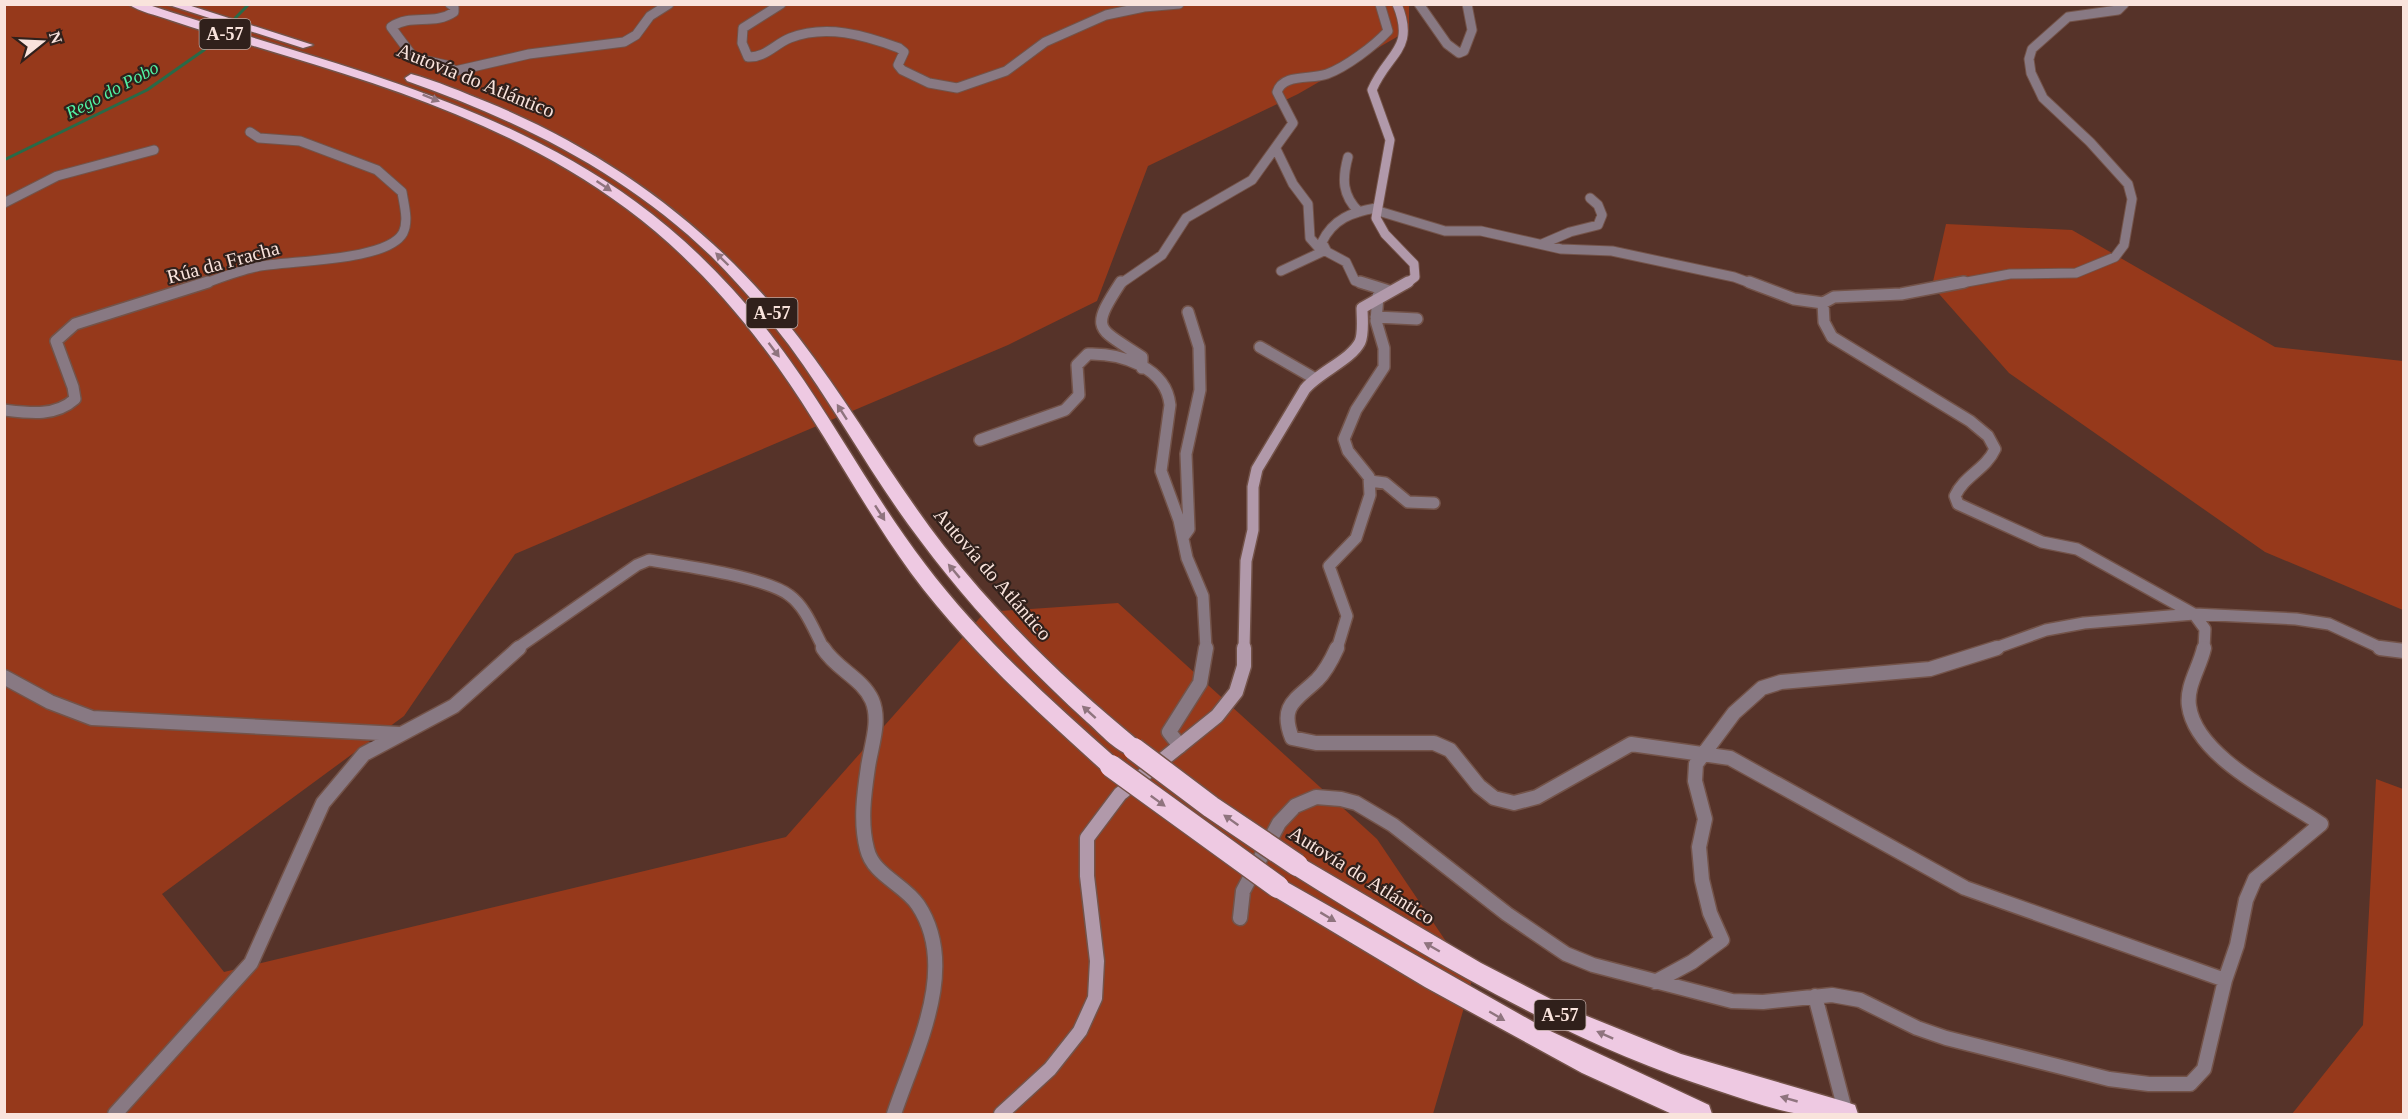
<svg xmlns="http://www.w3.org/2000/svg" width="2408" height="1119" viewBox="0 0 2408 1119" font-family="Georgia,serif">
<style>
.green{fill:#96391b}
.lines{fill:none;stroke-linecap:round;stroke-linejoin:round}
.stream{stroke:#296a48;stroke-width:3}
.street-far2-casing{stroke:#735349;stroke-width:11}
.street-far1-casing{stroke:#735349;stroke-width:14}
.street-casing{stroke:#735349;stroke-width:17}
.secondary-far2-casing{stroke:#735349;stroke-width:11}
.secondary-far1-casing{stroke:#735349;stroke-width:14}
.secondary-casing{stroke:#735349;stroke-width:17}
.highway-casing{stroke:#735349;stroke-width:3}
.street-far2{stroke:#887983;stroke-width:9}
.street-far1{stroke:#887983;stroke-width:11}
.street{stroke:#887983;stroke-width:14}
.secondary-far2{stroke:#b199aa;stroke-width:9}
.secondary-far1{stroke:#b199aa;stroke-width:11}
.secondary{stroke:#b199aa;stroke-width:14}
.highway{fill:#eec9e2;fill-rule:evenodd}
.highway-bridge-casing{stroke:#735349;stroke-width:25;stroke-linecap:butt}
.highway-bridge{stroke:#eec9e2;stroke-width:22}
.oneway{fill:#8f747e}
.labels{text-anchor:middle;stroke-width:4.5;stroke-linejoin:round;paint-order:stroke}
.shield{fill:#30201b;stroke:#bda8a2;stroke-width:1.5}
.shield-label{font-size:18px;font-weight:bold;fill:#f9e3dc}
.far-water-label{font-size:18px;font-style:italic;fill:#51f3a4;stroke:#30201b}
.street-label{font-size:20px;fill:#f9e3dc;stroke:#30201b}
</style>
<rect width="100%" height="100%" fill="#563329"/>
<path class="green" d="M5 5H1409V30L1298 94 1148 166 1097 301 1008 345 515 554 404 716 162 894 224 972 786 837 985 612 1118 603 1377 839 1472 980 1433 1114H5Z
M1946 224 2072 230 2275 347 2403 361V610L2265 552 2009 373 1932 286Z
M2376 779 2403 789V1114H2292L2363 1025Z"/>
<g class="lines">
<path class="stream" d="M4 160 147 90 204 50 249 4"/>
<defs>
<path id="street-far2" d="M450 4 454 7V12C434 26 411 13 391 27L414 58 446 65 455 71 529 54 624 42 636 35 650 16 669 4
M781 4 743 28 742 43 748 57C765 58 775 44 790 38 826 24 864 35 899 48L904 52 898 65 902 70 929 83 957 88 1006 71 1045 42 1106 15 1144 7 1179 4
M1419 4 1447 44 1459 53 1464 51 1472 30 1467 4
M1276 149 1293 184 1308 204 1310 238 1318 247 1346 262 1355 281 1365 284
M1348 157C1342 179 1342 195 1359 212
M4 203 57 176 154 150
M1375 210 1445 231H1481L1561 249 1612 251 1734 277 1753 284
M1542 244 1570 232 1598 225 1602 215 1598 205 1590 198
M1326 250 1322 242C1333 219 1352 212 1376 208
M1281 271 1326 250
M203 284C220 278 238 271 256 267 287 260 387 262 403 233 409 221 404 205 402 192L377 170 300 141 259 138 250 132
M1120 284 1162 255 1186 218 1252 180 1293 123 1277 92C1283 73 1311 80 1327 74 1346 67 1374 46 1388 31L1380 4
M1956 284 2010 274 2076 273 2115 257 2124 245 2132 199 2128 184 2090 142 2043 98 2031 73 2029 59 2032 49 2068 17 2118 10 2124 4"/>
<path id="street-far1" d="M1121 282C1089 331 1097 327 1142 357V368
M1360 282 1389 291
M1749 282 1794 299 1823 303
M1964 282 1901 294 1834 297 1823 303 1824 322 1832 337 1970 421 1988 436 1995 449C1986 469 1964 476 1955 496L1958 504 2042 542 2077 549 2194 614 2205 629 2204 649
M1376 317 1417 319
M1260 347 1314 378
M4 410C29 413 55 417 75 399L73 387 56 341 75 324 208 282
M980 440 1065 410 1079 395 1077 365 1088 354C1121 353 1166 367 1170 405L1161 471 1179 520 1187 558 1203 596 1206 649
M1370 481 1385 483 1408 502 1434 503
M1184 536 1189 529 1186 454 1200 390 1199 347 1188 312
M516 649 637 565 649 560C680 565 765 577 789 595 806 607 814 631 824 649
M1337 649 1347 616 1329 566 1356 538 1370 495 1369 477 1348 451 1344 439 1356 410 1384 367V348L1376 321 1378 296
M1993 649 2046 630 2084 623 2194 614 2296 619 2329 624 2381 648 2389 649"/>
<path id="street" d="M823 648C836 669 862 678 872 700 881 721 871 746 868 767 864 794 860 822 867 849 873 875 904 884 918 905 960 968 915 1051 894 1114
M1337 648C1332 659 1326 671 1317 680 1296 700 1279 705 1292 738L1316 743H1434L1450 750 1479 786 1494 798 1514 803 1537 797 1631 744 1730 758 1965 888 2225 980
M2380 648 2404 651
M4 677 50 702 92 718 399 734
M1180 746 1169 732 1200 683 1206 648
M1240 918 1243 891 1279 823 1295 806 1316 797 1341 799 1356 803 1393 825 1507 914 1566 954 1593 965 1732 1001 1763 1002 1832 995 1860 1000 1917 1028 1946 1038 2109 1079 2149 1084H2190L2204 1069 2225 980 2237 945 2246 900 2255 879 2321 824C2282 797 2196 758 2189 706 2186 686 2200 667 2204 648
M1655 982 1692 962 1722 940 1710 913 1702 880 1699 847 1705 819 1695 781 1696 764 1734 713 1762 688 1781 682 1930 669 1997 648
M1815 996 1846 1114
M115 1114 251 963 323 803 364 754 454 706 519 648"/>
<path id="secondary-far2" d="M1397 4C1416 50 1388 52 1372 90L1390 140 1376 218 1385 234 1414 264 1415 277 1406 284"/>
<path id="secondary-far1" d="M1244 649 1246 561 1253 530V487L1257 469 1305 389C1319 372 1351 360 1360 342 1364 333 1362 318 1362 308L1408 282"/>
<path id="secondary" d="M1001 1114 1050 1069 1080 1031 1095 998 1097 961 1087 876V838L1120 794 1217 716 1236 692 1244 666V648"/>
<path id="highway" d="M128 4H146C314 60 490 96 636 202 695 245 749 302 791 362 838 428 876 500 925 564 981 638 1049 699 1118 760L1121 766 1118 772 1111 775 1104 772C1035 710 966 647 911 573 863 507 825 433 778 367 736 308 685 252 627 209 525 133 407 92 287 56 248 44 208 33 170 20 156 15 140 12 128 4Z
M166 4H185L313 45 303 48Z
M411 74C437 81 462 92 487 102 611 153 718 232 799 338 851 405 892 479 944 546 1002 620 1069 684 1141 743L1144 749 1141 755C1123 761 1100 733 1087 722 1021 662 961 597 908 524 866 466 832 403 789 345 765 314 739 284 711 256 625 173 518 120 407 81L405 78Z
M1297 855 1481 963 1572 1010 1681 1054 1846 1102 1855 1105 1858 1114C1839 1114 1818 1117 1799 1114 1771 1109 1743 1099 1716 1090 1563 1041 1425 957 1289 872L1286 865 1289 858Z
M1278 877 1546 1029 1709 1105 1712 1114H1672L1582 1073 1425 987 1270 894 1267 887 1270 880Z"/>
</defs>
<use href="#street-far2" class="street-far2-casing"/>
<use href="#street-far1" class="street-far1-casing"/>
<use href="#street" class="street-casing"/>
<use href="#secondary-far2" class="secondary-far2-casing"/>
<use href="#secondary-far1" class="secondary-far1-casing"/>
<use href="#secondary" class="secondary-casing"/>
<use href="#highway" class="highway-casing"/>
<use href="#street-far2" class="street-far2"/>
<use href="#street-far1" class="street-far1"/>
<use href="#street" class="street"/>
<use href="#secondary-far2" class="secondary-far2"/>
<use href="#secondary-far1" class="secondary-far1"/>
<use href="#secondary" class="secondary"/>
<use href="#highway" class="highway"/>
<defs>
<path id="highway-bridge" d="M1134 749 1211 807 1297 865
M1111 766 1278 887"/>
</defs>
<use href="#highway-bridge" class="highway-bridge-casing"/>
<use href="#highway-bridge" class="highway-bridge"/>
</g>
<defs><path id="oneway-solid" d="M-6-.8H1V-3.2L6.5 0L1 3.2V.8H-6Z" transform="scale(1.5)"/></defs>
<g class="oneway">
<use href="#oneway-solid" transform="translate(431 98) rotate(22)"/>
<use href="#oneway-solid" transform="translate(604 186) rotate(34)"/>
<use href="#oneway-solid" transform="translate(722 259) rotate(-136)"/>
<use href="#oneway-solid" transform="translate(774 350) rotate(53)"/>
<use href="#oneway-solid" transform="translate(842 412) rotate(-123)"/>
<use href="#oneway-solid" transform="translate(880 513) rotate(57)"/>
<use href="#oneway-solid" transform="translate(954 571) rotate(-130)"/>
<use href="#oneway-solid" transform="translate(1089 712) rotate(-138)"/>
<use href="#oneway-solid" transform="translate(1158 801) rotate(36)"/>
<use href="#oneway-solid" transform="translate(1231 820) rotate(-145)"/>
<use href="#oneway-solid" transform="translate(1328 917) rotate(31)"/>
<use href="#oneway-solid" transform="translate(1432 947) rotate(-150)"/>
<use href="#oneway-solid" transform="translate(1497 1016) rotate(30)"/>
<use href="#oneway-solid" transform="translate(1605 1035) rotate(-156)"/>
<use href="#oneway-solid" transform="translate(1789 1099) rotate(-164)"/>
</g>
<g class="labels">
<g class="shield">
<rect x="199.5" y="19" width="51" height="30" rx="4.5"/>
<rect x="746.5" y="298" width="51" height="30" rx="4.5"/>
<rect x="1534.5" y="1000" width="51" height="30" rx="4.5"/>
</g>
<g class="shield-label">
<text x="225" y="40">A-57</text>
<text x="772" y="319">A-57</text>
<text x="1560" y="1021">A-57</text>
</g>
<g class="far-water-label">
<text transform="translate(112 90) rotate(-28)" y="6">Rego do Pobo</text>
</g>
<g class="street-label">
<text transform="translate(476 80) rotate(22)" y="7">Autovía do Atlántico</text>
<text transform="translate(223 262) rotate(-15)" y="7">Rúa da Fracha</text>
<text transform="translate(993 574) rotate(49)" y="7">Autovía do Atlántico</text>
<text transform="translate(1362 875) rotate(32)" y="7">Autovía do Atlántico</text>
</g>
</g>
<rect width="2408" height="1119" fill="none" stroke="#f9e3dc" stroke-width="12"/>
<g transform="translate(42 42) rotate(72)" stroke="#30201b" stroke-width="4.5" paint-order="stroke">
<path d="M0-4.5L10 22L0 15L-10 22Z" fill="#f9e3dc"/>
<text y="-9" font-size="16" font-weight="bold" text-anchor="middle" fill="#f9e3dc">N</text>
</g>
</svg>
